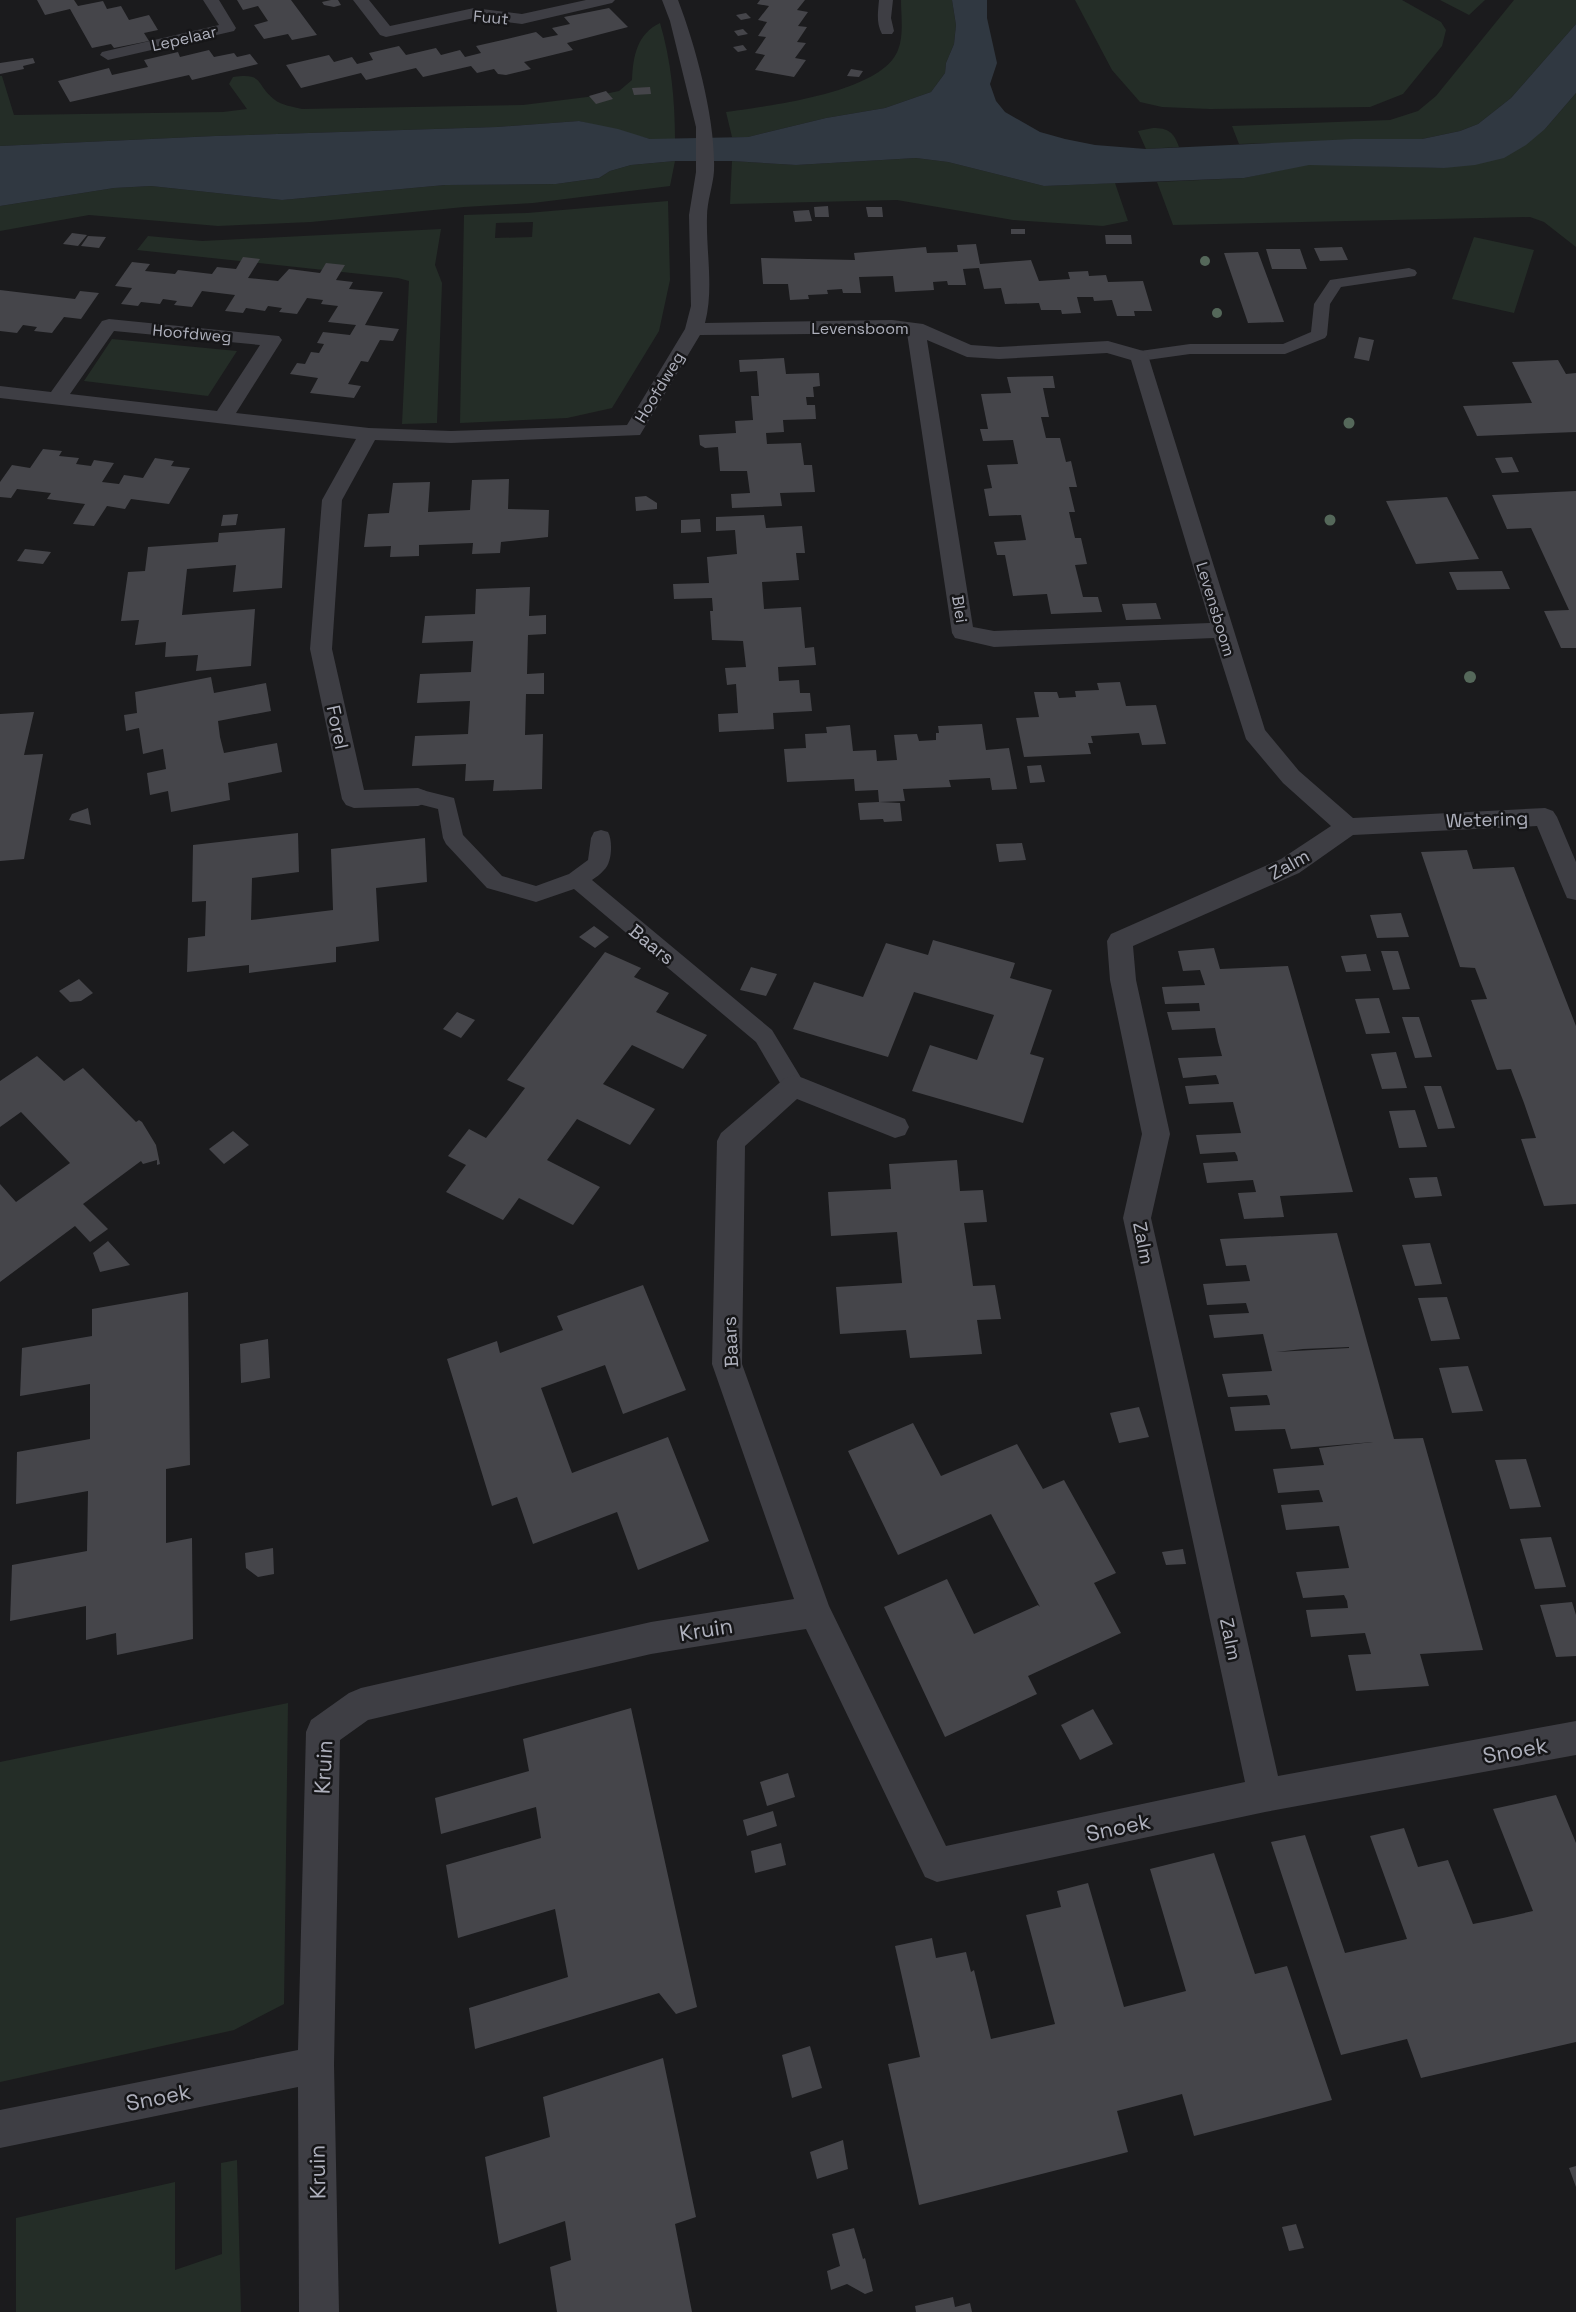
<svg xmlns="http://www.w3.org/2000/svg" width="1576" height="2312" viewBox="0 0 1576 2312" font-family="'Space Grotesk',sans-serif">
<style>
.green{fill:#242d27;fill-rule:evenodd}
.water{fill:#303841}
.building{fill:#45454a;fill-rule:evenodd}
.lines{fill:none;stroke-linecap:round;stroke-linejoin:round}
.lane{fill:#3e3e44;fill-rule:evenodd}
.street{fill:#3e3e44;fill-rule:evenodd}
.tree{fill:#55685a}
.labels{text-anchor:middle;stroke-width:5;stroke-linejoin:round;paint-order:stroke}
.far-street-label{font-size:16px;fill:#aeb0bc;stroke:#161618}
.street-label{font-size:19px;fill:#aeb0bc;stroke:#161618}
.near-street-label{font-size:22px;fill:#aeb0bc;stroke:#161618}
</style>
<rect width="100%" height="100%" fill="#1b1b1d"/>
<path class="green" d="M901 0H952L956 25 954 44 946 63 945 73 931 92 885 108 826 118 748 137H732L726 112C767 106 882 93 898 50 904 35 901 16 901 0Z
M1075 0H1402L1441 22 1446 30 1442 46 1403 94 1370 107 1210 109 1162 107 1140 102 1112 70Z
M1440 0H1485L1469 15Z
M1514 0H1576V24L1511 98 1478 124 1460 131 1422 139 1239 144 1232 126 1390 120 1418 111 1436 96Z
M660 23C671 60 675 100 675 139H650L579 121 497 127 215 136 0 146V76H2L14 115 223 112 247 109 229 84 233 77C265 73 254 83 275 100 281 105 294 107 302 109L523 105 595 96 619 91 632 80C633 56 637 34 660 23Z
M1576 93V247L1544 222 1530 217 1173 225 1157 182 1244 178 1309 164 1444 168 1545 129Z
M1153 128C1168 128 1174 132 1179 147L1146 149 1138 131Z
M916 158 948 162 1044 186 1115 183 1128 221 1103 226 1013 220 897 200 730 204 732 161 796 165Z
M675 161 670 186 533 203 464 207 311 222 218 226 89 215 0 231V206L114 188 151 186 282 200 445 185 556 184 599 178 610 171 631 165Z
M668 201 670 280 659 331 612 408 567 418 460 423 464 215 527 213ZM496 223 533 222 532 237 495 238Z
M441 229 435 265 442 283 437 423 402 424 409 281 398 278 137 250 148 236 202 241Z
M1474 237 1534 250 1514 313 1452 299Z
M112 339 237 351 208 396 84 381Z
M288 1703 284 2004 234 2030 0 2082V1762Z
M237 2160 241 2312H16V2218L175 2182V2270L222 2254 221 2163Z"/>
<path class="water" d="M952 0H987V18L997 63 990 84 996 101 1005 112 1040 132 1065 139 1095 145 1146 149 1353 139H1422L1460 131 1478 124 1511 98 1576 24V93L1545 129 1526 145 1504 158 1475 165 1444 168 1309 165 1244 178 1044 186 948 162 916 158 796 165 732 161H675L631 165 610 171 599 178 556 184 445 185 282 200 151 186 114 188 0 206V146L215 136 497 127 579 121 618 129 650 139 748 137 826 118 885 108 931 92 945 73 946 63 954 44 956 25Z"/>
<path class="building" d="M37 0H74L78 6 103 1 107 9 121 6 129 20 149 15 158 30 144 33 149 41 114 48 111 44 92 48 70 9 45 15Z
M237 0H291L317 35 292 40 288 34 264 39 254 25 268 21 258 6 243 10Z
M331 0H338L341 5 334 7 324 5 322 2Z
M760 0H805L797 10 808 12 798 26 807 27 797 42 806 43 795 58 806 60 794 77 755 70 765 55 755 53 766 37 758 36 767 22 758 20 769 6 757 4Z
M609 8 628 27 567 43 573 50 524 62 531 69 506 75 498 74 494 69 477 73 471 66 423 77 416 68 366 80 361 73 301 88 286 65 329 55 334 62 352 57 357 64 373 60 369 53 399 46 406 55 436 48 441 55 460 50 465 57 481 53 476 46 507 39 536 32 543 38 558 35 552 28 570 24 564 17Z
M746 13 751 18 741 20 736 15Z
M743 29 748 34 738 36 734 31Z
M743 45 747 50 738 52 733 47Z
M209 50 214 57 234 53 237 57 250 54 258 64 192 80 189 75 70 102 58 81 109 68 112 75 148 67 144 60 178 52 180 57Z
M33 58 35 63 23 66 24 69 0 74V63Z
M851 69 863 71 859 77 847 76Z
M650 87 651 94 634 95 632 88Z
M606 91 613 99 596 104 589 96Z
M828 206 829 217H815L814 207Z
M866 207H882L883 217H868Z
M809 210 812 221 795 222 793 211Z
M1011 229H1025V234H1011Z
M72 233 87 235 78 246 63 244Z
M1105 235H1131L1132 244H1106Z
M88 236 106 237 99 248 81 246Z
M976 244 980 264 1031 260 1039 281 1070 279 1068 272 1088 271 1089 276 1106 275 1108 282 1143 281 1152 311H1134L1135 316H1117L1112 300 1094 301 1093 297H1077L1081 313 1062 314 1061 310H1041L1039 303 1005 304 1001 288 984 289 979 268 963 269 966 285H948L947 281 933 282 934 290 895 292 893 276 859 277 861 293H843L842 289 827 290 828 294 808 295 809 299 790 300 788 284H763L761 258 855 260 854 253 926 247 927 253 958 252 957 245Z
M1342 247 1348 260 1320 261 1314 248Z
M1266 249H1300L1307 269H1272Z
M1258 252 1284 322 1248 323 1224 253Z
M243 257 260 259 248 278 278 281 289 269 320 273 326 263 345 265 336 280 353 282 349 289 383 292 365 325 399 329 393 341 380 340 368 362 361 361 348 384 361 386 354 398 310 393 318 378 290 374 297 363 305 364 311 352 319 353 324 344 317 343 323 332 350 335 356 325 328 322 338 306 321 304 323 300 307 298 297 314 279 312 282 308 268 306 265 311 246 308 243 313 225 311 235 295 202 291 192 307 174 305 177 301 163 299 160 304 141 302 138 306 121 304 132 288 115 286 132 262 150 264 145 271 175 274 178 270 212 274 217 267 236 269Z
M0 290 75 299 80 291 99 293 81 319 64 317 52 333 34 331 37 327 23 325 17 333 0 331Z
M1359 337 1374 340 1369 361 1354 358Z
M784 358 786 374 819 373 820 386 813 387 814 397H806L807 405H815L816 419 783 420 784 432 766 433 767 444 801 443 804 465H812L815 492 780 493 782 506 732 508 731 494 750 493 747 471H720L718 447 705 448 700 445 699 435 736 433 735 421 753 420 751 396H759L757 371 740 372 739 360Z
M1558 360 1566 374 1576 373V432L1477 436 1463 406 1532 403 1512 362Z
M1053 376 1055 388H1043L1049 417H1041L1046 438H1060L1066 462 1071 461 1077 487H1069L1075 512H1069L1075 538H1081L1087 564 1075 565 1083 597H1098L1102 612 1051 614 1047 594 1013 596 1005 555H997L994 542 1026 540 1021 515 989 516 984 489 992 488 987 465 1018 464 1013 440 983 441 980 429H988L981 394 1011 393 1007 377Z
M43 449 62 451 59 456 79 458 76 464 91 466 94 460 114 463 102 482 119 484 124 475 143 478 155 458 174 461 171 466 190 468 169 504 131 499 125 509 107 506 94 526 73 524 85 504 47 499 51 493 17 489 11 498 0 497V482L12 465 30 468Z
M1512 457 1519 472 1502 473 1495 458Z
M509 479 508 509 549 510 548 537 501 542 500 553 472 554 473 543 419 545V556L390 557 391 546 364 547 368 514 389 513 393 483 430 482 428 512 470 510 472 480Z
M1576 491V648H1561L1544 611 1569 610 1531 528 1507 529 1492 495Z
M646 496 657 503V509L636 511 635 497Z
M1447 497 1479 559 1416 564 1386 501Z
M238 514 236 525 221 526 223 515Z
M764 515 766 528 802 526 805 553H796L799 580 762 582 764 609 801 607 805 648 814 647 816 665 778 667 779 681 799 680 800 693H810L812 711 773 713 774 729 719 732 718 714 738 713 736 684 727 685 725 668 746 667 743 641 712 640 710 611H713L712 598 674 599 673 584 709 583 707 557 737 554 735 530 716 531V517Z
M700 519 701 532 681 533V520Z
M285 528 282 588 233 592 236 565 187 569 182 615 255 609 251 666 196 671 198 655 165 657 166 642 135 645 139 620 121 621 128 572 145 571 148 547 218 542 219 533Z
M25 549 51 552 43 564 17 561Z
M1502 571 1510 589 1457 590 1449 572Z
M530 587 529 616 546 615V634L528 635 527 674 544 673V694H526L525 735 543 734 542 789 493 791 494 780 465 781 466 764 412 766 415 736 468 734 470 701 417 703 420 674 471 672 473 641 422 643 425 616 475 614 476 589Z
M1156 603 1161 619 1126 620 1122 604Z
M211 677 214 693 266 683 271 711 218 721 220 737 224 753 277 743 282 772 228 783 230 800 171 812 168 791 150 795 147 773 166 769 163 749 143 754 139 728 126 731 124 715 137 713 135 692Z
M1120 682 1126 706 1156 705 1166 744 1142 745 1139 733 1091 736 1093 743H1088L1091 754 1024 757 1016 718 1039 717 1034 692H1057L1059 698 1076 697 1075 691 1099 690 1097 683Z
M34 712 24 755 43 754 24 859 0 861V714Z
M982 724 986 750 1009 748 1017 789 992 790 990 778 949 780 951 787 903 789 905 801 879 802 900 803 902 821 884 822 883 819 860 820 858 803 879 802 878 790 855 791 854 779 787 782 784 749 806 748 805 734 827 733 826 727 850 725 853 751 876 750 877 761 897 760 894 735 917 734 919 741 936 740V733H939L938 726Z
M1041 765 1045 782 1030 783 1027 766Z
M88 808 91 825 69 820 72 814Z
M298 833 299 872 252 878 251 920 333 910 331 849 425 838 427 882 376 888 379 941 336 947V962L249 973V965L187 972 188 938 205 936 206 901 192 902 193 845Z
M1022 843 1026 860 999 862 996 844Z
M1467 850 1473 869 1514 867 1576 1026V1204L1544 1206 1521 1139 1536 1138 1524 1103 1511 1069 1497 1070 1496 1068 1471 1000 1487 999 1475 968 1460 967 1421 852Z
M1401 913 1409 937 1377 938 1370 915Z
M594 926 609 937 595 948 579 937Z
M933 940 1015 963 1010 978 1052 990 1030 1054 1044 1058 1023 1123 912 1091 930 1045 977 1060 994 1015 914 992 888 1057 793 1029 814 982 863 997 886 943 928 955Z
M1214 948 1220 969 1288 966 1353 1192 1280 1196 1284 1217 1244 1219 1238 1193 1256 1192 1253 1180 1207 1183 1203 1163 1238 1161 1237 1156 1235 1152 1200 1154 1196 1135 1241 1133 1233 1102 1189 1104 1185 1086 1219 1084 1218 1080 1216 1075 1183 1078 1178 1058 1222 1056 1218 1042 1215 1028 1172 1030 1167 1012 1200 1011 1199 1003 1165 1004 1162 987 1205 985 1200 970 1183 971 1178 951Z
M1381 951H1398L1410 989 1393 990Z
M605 952 641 968 634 977 669 993 656 1012 707 1035 683 1069 632 1045 603 1084 655 1109 630 1145 577 1119 547 1160 600 1187 573 1225 519 1198 503 1220 446 1192 466 1165 448 1156 469 1129 486 1138 506 1113 525 1088 507 1080Z
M1366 954 1371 971 1346 972 1341 956Z
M751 967 777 974 766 996 740 990Z
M79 979 93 993 81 1001 70 1002 59 991Z
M1379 998 1390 1033 1366 1034 1355 999Z
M457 1012 475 1020 461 1038 443 1029Z
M1402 1017H1419L1432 1057 1415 1058Z
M1396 1052 1407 1088 1382 1089 1371 1054Z
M37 1056 64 1081 83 1068 136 1122 139 1120 142 1122 156 1145 160 1164 157 1165V1160L143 1164 141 1161 83 1204 108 1229 90 1242 75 1226 0 1282V1184L16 1202 70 1163 21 1112 0 1127V1081Z
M1424 1086H1441L1455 1128 1438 1129Z
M1415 1110 1427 1147 1399 1148 1389 1111Z
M233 1131 249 1145 224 1164 209 1149Z
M957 1160 960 1191 983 1190 987 1222 964 1223 973 1286 995 1285 1001 1319 977 1320 982 1354 910 1358 906 1330 840 1334 836 1287 902 1283 897 1232 831 1236 828 1192 891 1189 889 1164Z
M1437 1177 1442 1196 1415 1198 1409 1178Z
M1337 1233 1394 1439 1423 1438 1483 1650 1420 1654 1429 1686 1356 1691 1348 1655 1371 1654 1365 1633 1311 1637 1306 1610 1348 1608 1347 1601 1344 1595 1303 1598 1296 1572 1349 1568 1339 1526 1286 1530 1281 1505 1323 1502 1319 1490 1278 1493 1273 1469 1324 1465 1319 1448 1373 1442 1291 1449 1285 1429 1235 1431 1230 1407 1270 1405 1269 1400 1267 1395 1228 1397 1222 1374 1272 1371 1263 1334 1214 1338 1209 1315 1249 1313 1246 1303 1207 1305 1203 1284 1250 1281 1246 1265 1226 1266 1220 1239ZM1349 1347V1348L1276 1352 1303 1349Z
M108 1241 130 1265 100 1272 93 1253Z
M1430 1243 1442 1284 1415 1286 1402 1245Z
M643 1285 686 1390 623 1414 605 1365 541 1388 572 1473 668 1437 709 1541 638 1570 617 1512 533 1544 517 1497 492 1506 447 1359 497 1341 500 1353 563 1330 557 1316Z
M188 1292 190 1465 166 1469V1543L192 1538 193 1639 117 1655 116 1633 86 1640V1606L10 1621 12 1565 87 1551 88 1491 16 1504 17 1452 90 1439V1384L20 1396 22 1348 92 1336V1309Z
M1447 1297 1460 1339 1431 1341 1418 1298Z
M268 1339 270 1378 241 1383 240 1344Z
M1468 1366 1483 1411 1452 1413 1439 1368Z
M1139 1407 1149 1437 1119 1443 1110 1413Z
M913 1423 941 1476 1017 1444 1043 1489 1064 1480 1116 1573 1094 1583 1121 1633 1028 1676 1037 1694 945 1737 884 1607 947 1579 974 1634 1038 1605 1040 1607 991 1514 898 1555 848 1451Z
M1526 1459 1541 1507 1510 1509 1495 1460Z
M1551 1537 1566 1587 1535 1589 1520 1539Z
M273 1548 274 1574 258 1577 246 1568 245 1553Z
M1183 1549 1186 1564 1166 1565 1162 1552Z
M1572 1602 1576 1615V1656L1556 1657 1540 1605Z
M631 1708 697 2007 676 2014 659 1993 475 2049 469 2008 568 1977 555 1909 458 1938 446 1865 541 1838 536 1807 441 1834 435 1798 529 1771 523 1739Z
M1093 1709 1113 1744 1080 1760 1061 1725Z
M788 1773 795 1797 767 1806 760 1782Z
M1556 1795 1576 1843V2042L1421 2078 1407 2039 1341 2055 1271 1842 1305 1835 1345 1953 1407 1939 1370 1836 1404 1828 1418 1867 1448 1860 1473 1924 1503 1918 1533 1911 1493 1809Z
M773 1811 777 1826 747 1836 743 1820Z
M781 1843 786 1865 755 1873 751 1851Z
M1214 1853 1255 1974 1287 1966 1332 2100 1194 2136 1182 2094 1117 2111 1128 2152 919 2205 888 2064 920 2057 895 1946 932 1938 936 1958 966 1952 971 1972 974 1970 991 2039 1055 2024 1026 1915 1061 1907 1057 1891 1088 1883 1124 2007 1186 1991 1150 1869Z
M810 2046 822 2088 792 2098 782 2055Z
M663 2058 696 2217 675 2224 692 2312H557L550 2267 571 2260 565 2221 499 2244 485 2157 550 2137 543 2097Z
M843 2140 848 2169 817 2179 810 2152Z
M1576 2166V2187L1569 2168Z
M1296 2224 1304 2248 1289 2251 1282 2227Z
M854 2228 863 2259 865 2258 873 2291 865 2294 847 2284 831 2290 827 2271 840 2266 832 2234Z
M953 2297 955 2307 970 2303 972 2312H916L915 2306Z"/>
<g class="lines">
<path class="lane" d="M879 0H893L891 18 894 31 892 34H882C876 23 878 12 879 0Z
M1409 268 1415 270 1417 273 1415 276 1341 287 1330 304 1327 335 1325 338 1285 354H1190L1140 361 1134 360 1132 356 1134 352 1140 351 1190 344H1283L1311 332 1314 304 1330 280Z
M418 789 454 798 463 835 502 876 536 886 569 874 588 860 591 838 594 832 601 830 608 832C613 841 612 863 604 870 601 874 596 877 592 880L772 1030 806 1086 802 1093 794 1096 786 1093 756 1042 574 889 536 902 487 888 446 844 443 838 438 809 411 802 408 797 411 792Z"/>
<path class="street" d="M203 0H219L236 28 234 31 108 60 100 55 102 52 219 25Z
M353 0H369L390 26 474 8 522 14 586 0H615L612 3 522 24 474 18 386 37 380 35Z
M662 0H678C696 47 716 121 714 171 713 186 707 201 707 217 706 252 714 289 705 323L892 320 923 324 971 345 999 347 1108 341 1147 352 1265 730 1299 771 1353 818 1545 808 1553 811 1557 817 1576 862V900L1567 898 1564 891 1537 826 1353 835 1299 873 1133 946 1136 980 1170 1134 1151 1218 1278 1776 1576 1721V1755L1265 1812 937 1882 925 1877 806 1629 651 1654 368 1720 340 1740 334 2065 339 2312H299L298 2087 0 2148V2110L298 2050 306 1732 311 1720 349 1693 361 1688 651 1622 794 1599 712 1364 717 1141 721 1133 785 1078 794 1075 803 1078 905 1119 909 1127 905 1135 895 1138 797 1099 745 1146 742 1364 829 1606 946 1846 1245 1782 1123 1218 1142 1134 1110 980 1107 941 1111 934 1281 859 1331 826 1283 783 1246 739 1214 638 994 647 955 638 952 633 907 333 700 335 640 435 451 443 375 440 342 500 332 649 364 790 418 788 426 791 430 797 426 803 418 806 354 808 346 805 342 799 310 649 322 500 356 439 0 398V386L51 392 102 321 109 319 279 336 282 340 236 413 369 428 451 431 627 425 685 329 691 306 689 215 696 172V127L670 21ZM114 331 260 345 217 411 70 394ZM927 340 967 357 999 359 1107 353 1131 360 1210 623 994 631 973 627Z"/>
</g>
<g class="tree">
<circle cx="1205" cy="261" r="5"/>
<circle cx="1217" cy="313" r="5"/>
<circle cx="1349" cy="423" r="5.5"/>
<circle cx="1330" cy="520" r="5.5"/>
<circle cx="1470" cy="677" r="6"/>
</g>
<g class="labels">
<g class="far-street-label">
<text transform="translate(491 17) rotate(5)" y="6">Fuut</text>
<text transform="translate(184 38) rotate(-13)" y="6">Lepelaar</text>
<text x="860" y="334">Levensboom</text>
<text transform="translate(192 333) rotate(5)" y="6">Hoofdweg</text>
<text transform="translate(659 387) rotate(-59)" y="6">Hoofdweg</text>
<text transform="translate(960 609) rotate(81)" y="6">Blei</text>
<text transform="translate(1216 609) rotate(73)" y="6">Levensboom</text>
</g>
<g class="street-label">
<text transform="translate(338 727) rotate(78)" y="7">Forel</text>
<text transform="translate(1487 819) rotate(-2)" y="7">Wetering</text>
<text transform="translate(1289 864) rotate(-29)" y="7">Zalm</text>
<text transform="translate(652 944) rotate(39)" y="7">Baars</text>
<text transform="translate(1144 1243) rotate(79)" y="7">Zalm</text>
<text transform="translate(730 1342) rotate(-93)" y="7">Baars</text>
<text transform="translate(1231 1639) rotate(78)" y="7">Zalm</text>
</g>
<g class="near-street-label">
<text transform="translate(706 1629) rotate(-9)" y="8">Kruin</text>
<text transform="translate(1515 1750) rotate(-10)" y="8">Snoek</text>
<text transform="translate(323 1767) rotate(-87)" y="8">Kruin</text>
<text transform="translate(1118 1827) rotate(-12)" y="8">Snoek</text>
<text transform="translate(158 2097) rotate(-11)" y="8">Snoek</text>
<text transform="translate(317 2172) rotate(-91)" y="8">Kruin</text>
</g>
</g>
</svg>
